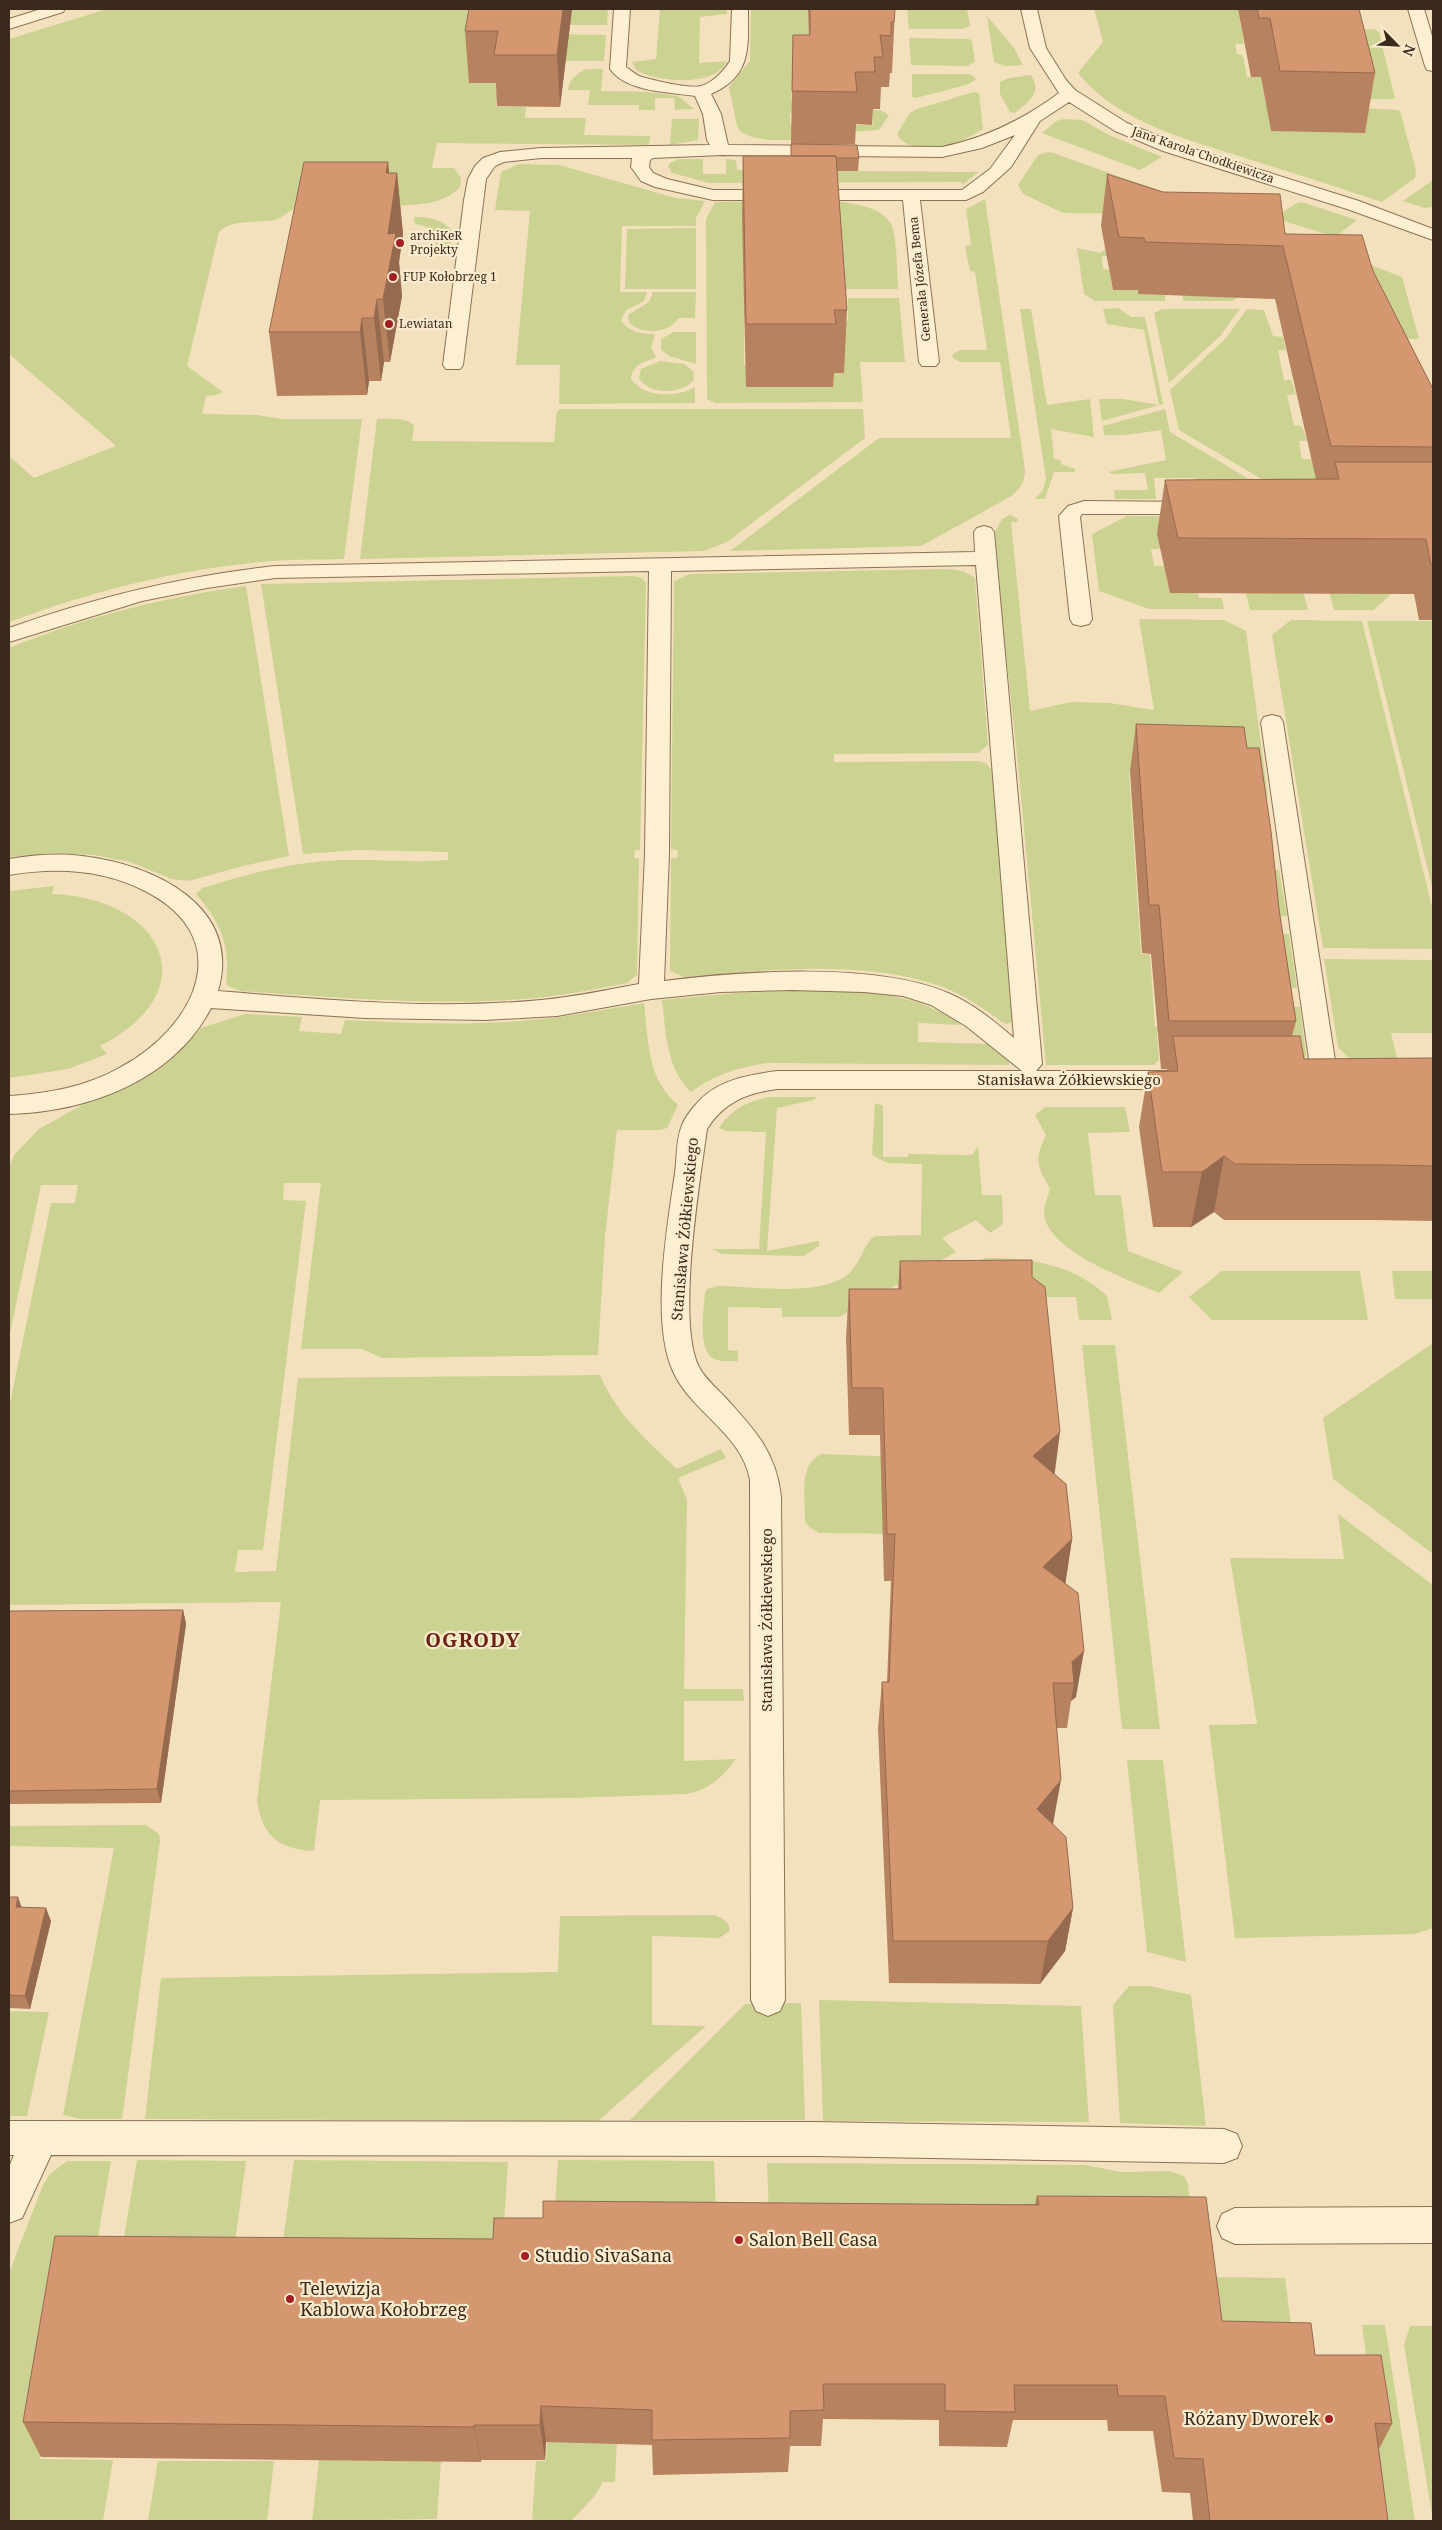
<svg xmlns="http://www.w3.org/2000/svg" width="1442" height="2530" viewBox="0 0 1442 2530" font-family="'Noto Serif',serif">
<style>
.green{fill:#ccd291}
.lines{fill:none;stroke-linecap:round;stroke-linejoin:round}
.lane-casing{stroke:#8d7154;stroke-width:2}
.street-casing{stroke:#8d7154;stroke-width:2}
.lane{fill:#fdefd2;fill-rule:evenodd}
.street{fill:#fdefd2;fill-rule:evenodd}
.wall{fill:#b7825f}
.shaded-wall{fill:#956a4e}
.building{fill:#d5976f;stroke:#956a4e}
.poi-dot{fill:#a31d22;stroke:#f9ecce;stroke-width:2}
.labels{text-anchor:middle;stroke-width:4.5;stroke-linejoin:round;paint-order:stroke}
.far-street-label{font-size:12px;fill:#3b291b;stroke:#f9ecce}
.far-poi-label{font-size:12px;fill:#3b291b;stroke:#f9ecce;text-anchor:start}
.street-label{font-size:15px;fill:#3b291b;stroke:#f9ecce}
.near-poi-label{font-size:18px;fill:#3b291b;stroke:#f9ecce;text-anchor:start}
.district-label{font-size:20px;font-weight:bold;letter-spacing:1px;fill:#6c2515;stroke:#f9ecce}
</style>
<rect width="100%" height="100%" fill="#f3e1be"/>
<path class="green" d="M107 9H491L469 83H500L496 106 526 107 525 118H586L584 135 650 136 649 145 437 143 432 168H454L461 178 460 187C433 218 361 199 324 204 314 205 302 206 294 209 287 212 281 219 274 220 258 223 231 219 219 232L187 366 223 392 216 395 206 396 202 414 256 415 283 419H362L344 559C316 560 288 559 260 562 175 570 89 592 9 622V456L34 478 116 446 9 354V39Z
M567 9H608L607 25H553Z
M660 9H726L727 14 700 17 699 63 727 61C716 88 655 82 636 70L632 62 656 59Z
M751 9H810V32L792 86 791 102 801 103V113H790V124L873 125V110H880L889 115 879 130 850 132 825 140H769L752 137 741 132 737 126 729 87 750 61Z
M907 9H967L970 26 963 29H909Z
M1094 9H1238L1244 44H1235L1237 54 1243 55 1247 77H1261L1271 131 1359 108 1397 110 1400 111 1416 170 1415 178 1382 202C1340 188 1297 174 1254 161 1195 141 1119 125 1078 73L1103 42Z
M987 16 1014 48 1023 65 1005 66 994 62Z
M1331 29H1374L1379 32 1395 99H1356Z
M554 34 606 35 604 61H551Z
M909 38 969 39 972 41 975 62 967 66 911 65Z
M586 69H603L601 91 649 92 678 96 694 109 675 110 674 98H655V110H639V105H588L590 90H568C569 79 577 74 586 69Z
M912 74H970L977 79 966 85 916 98 912 97Z
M1031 75C1043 92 1028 102 1015 113L1010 112 1000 94V82L1009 78Z
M974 92 979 93 983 129C974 134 965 140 955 144 938 150 906 152 897 134L910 113 917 109Z
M672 119H699L698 140 670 145Z
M1064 119 1082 120 1107 134 1162 157 1140 170 1042 133 1056 121Z
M1049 152 1053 153 1228 215 1063 213 1023 194 1018 185 1038 155Z
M679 159H703V174H726V159L736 160 737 170 979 172 962 185 961 182 709 183 672 173 668 166 670 163Z
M519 164 559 165 676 198 705 201 696 218V226H622L620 292H647L644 301 626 310 621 320C628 332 642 334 655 334L651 347 656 357C644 363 632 364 631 379 645 398 675 398 695 387V403L559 404 560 365H516L530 211 495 210 501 172Z
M1433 180V207L1425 208 1403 201Z
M985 199 1025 470C1025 483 1020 489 1010 497L921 546 730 551 879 438H1011L1000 362H961L954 359 952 355 960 350H987L975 272 970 271 965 246 971 245 966 209Z
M833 201C851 203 883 206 892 226 897 237 897 275 898 289H839L743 236 746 318H744V365L844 373 841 321H848V298H899L905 362H860L863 402 715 403 707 399 706 219 715 202Z
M1301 202 1357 220 1339 234 1332 236 1274 218 1295 204Z
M414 217C429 217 443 219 452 231L451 245 448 247 435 248C438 231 431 227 415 224Z
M1101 224 1254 225 1280 230 1402 277 1419 339 1372 338 1368 323 1165 257 1102 256 1103 269 1109 270 1113 290H1138V294L1165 295V301H1095L1084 294 1077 248 1101 253 1125 233Z
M696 228V289H625L627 229Z
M1182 290 1241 296 1232 301H1183Z
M653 292H696L695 318H679C676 320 674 324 671 326 658 334 640 332 629 323L628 315 649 302Z
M1118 308 1131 317H1145L1163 404 1102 421 1099 399H1123L1159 405 1144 330 1107 324 1103 309Z
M1020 309H1031L1047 405 1090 399 1094 437 1051 429 1054 459 1061 460V464L1075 469V472H1054L1045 499H1035L1043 490 1046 479Z
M1162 309H1240L1220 336 1169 383 1154 313Z
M1247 309 1264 310 1273 336 1283 337 1286 350H1278L1284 380H1291L1296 394 1287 395 1294 425 1302 426 1307 441H1299L1302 459H1335L1338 475 1297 500 1179 430 1170 390 1226 338Z
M674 332H696V364L669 356 661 350V339Z
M660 361 684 364 693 371 694 380C682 394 650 396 639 378L641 369Z
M561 409H863L865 438 727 542 704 551 360 559 377 419C389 419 404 417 414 425L412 441 554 442 557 411Z
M1165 409 1170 432 1284 500 1199 499 1195 478H1154L1156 499H1115L1114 490H1148L1145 473 1112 474 1108 472 1166 460 1161 430 1126 435H1104L1103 426Z
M1010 515 1018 519 1017 522H1011L1030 711 1071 702 1109 703 1154 710 1139 619 1224 620 1246 631 1268 797 1239 795 1237 775 1129 772 1141 954H1150L1155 1027 1280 1032 1278 1006 1300 1007 1306 1054 1304 1067 1282 1036 1157 1032 1159 1060 1154 1065H1046L1018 764 993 536 1002 519Z
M1127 516 1433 518 1225 549H1151L1154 566H1164L1170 593H1198L1199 598H1222L1224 609H1149L1099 591 1092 534Z
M947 569 963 571 975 578 988 745 978 753 834 754V762L979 761 987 764 992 771 1013 1021 1008 1024 1002 1022C984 1009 964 995 943 987 865 959 766 970 684 977L670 971 671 858H677L678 850 671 849 674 581 690 574Z
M633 576 642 578 646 583 640 850H635L634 858H639L637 975 627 983C593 990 560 996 525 999 430 1006 335 997 240 991L228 986 226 981C231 945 219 920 196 894L202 888C247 874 292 862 340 860 376 859 413 863 448 860V852L357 850 303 854 261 584Z
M246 586 289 856 243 866 189 881 172 879 130 862 94 855 52 853 9 857V648C85 617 164 597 246 586Z
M1302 588 1308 610H1250L1246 593Z
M1328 588H1390L1391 594 1374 610H1334Z
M1291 620 1362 621 1433 911V949L1323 948 1272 635Z
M1367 621H1432L1433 625V891Z
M1246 869 1279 870 1287 916 1252 915Z
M54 886 52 894C162 898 210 989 100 1046L107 1054 68 1069 9 1078V891Z
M1253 932 1289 934 1297 988H1275Z
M1324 959 1433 960V1033H1391L1399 1066 1354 1063 1338 1047Z
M821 990C873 992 918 994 962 1025L918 1023V1042L989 1044 1009 1061V1065L768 1063C739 1067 714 1075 691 1092 666 1068 666 1033 662 1000L736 993Z
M644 1003C649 1043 646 1077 678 1105L667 1128 660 1130H617L605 1236 598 1355 382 1358 362 1349H301L321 1183H284L283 1200 306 1201 263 1550H238L235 1572 276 1571 298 1378 600 1375C617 1415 647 1440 677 1469L721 1449 726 1458 678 1478 687 1500 684 1689H743L744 1701H684V1761L736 1759C723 1777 710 1789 687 1794L569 1798 320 1800 314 1851C279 1849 262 1836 257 1801L281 1602 9 1605V1408L51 1203H75L78 1185H41L9 1338V1168L14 1155 39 1129 82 1105 133 1084 156 1070 176 1055 201 1028 245 1014 302 1017 299 1031 341 1034 345 1020C407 1023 469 1026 531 1020 569 1017 606 1009 644 1003Z
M770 1097H816L814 1100 777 1108 767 1251 819 1241V1246L803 1256 722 1254 712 1249H759L766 1132 726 1131 719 1128C731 1109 748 1101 770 1097Z
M875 1103 883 1106V1157H908V1154L969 1155 973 1154 978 1146 982 1195H1002L1003 1224 990 1233 976 1220 942 1238 956 1252 839 1317H782V1308L728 1307V1350L738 1351V1361C730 1361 721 1362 714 1359 697 1351 704 1309 705 1293L707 1289 717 1286C753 1286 815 1297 846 1276 861 1265 864 1242 875 1236L921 1235 922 1164 887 1163 872 1155Z
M1045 1107H1125L1130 1132 1088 1133 1095 1195H1121L1128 1251 1183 1272 1159 1293C1129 1280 1055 1254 1045 1219 1042 1209 1047 1199 1050 1189 1037 1166 1034 1160 1046 1135L1035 1115Z
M985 1258C1030 1258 1073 1264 1107 1296L1112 1320H1079L1076 1297 914 1298Z
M1222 1271H1360L1368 1320H1212L1189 1297Z
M1392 1271H1433V1299H1395Z
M1433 1343V1554L1333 1479 1323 1418Z
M1082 1345H1115L1160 1729H1122Z
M822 1454 903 1457 908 1534 819 1533 809 1527 805 1521C806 1499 797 1464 822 1454Z
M1338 1514 1433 1585V1928L1415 1934 1235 1938 1209 1725 1257 1724 1230 1558 1344 1559Z
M1127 1760H1163L1186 1962 1147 1952Z
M146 1825 159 1834 160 1841 122 2119H81L63 2115 114 1848 9 1846V1826Z
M715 1915C723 1919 729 1921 730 1931L719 1938 652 1936V2025L706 2026 598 2121 145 2119 161 1978 558 1972 560 1916Z
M1129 1986H1150L1191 1995 1206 2126 1120 2123 1113 2005Z
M819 2000 1081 2006 1089 2122 823 2121Z
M801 2003 805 2120H630L745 2004Z
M9 2011 49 2012 27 2116H9Z
M137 2160 246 2161 231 2272H118Z
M294 2160 508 2162 502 2255 279 2272Z
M558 2160 714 2161 717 2238 553 2239Z
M67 2161H111L92 2272 70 2274 40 2459 113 2460 103 2521H16L9 2520V2273L43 2185 50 2174Z
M767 2163 1085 2165 1121 2172 1170 2171 1184 2176 1188 2184 1193 2233 770 2239Z
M1202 2277 1285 2278 1295 2356 1210 2355Z
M1362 2325H1385L1415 2521H1368L1380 2459Z
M1410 2326H1433V2521L1404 2345Z
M548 2419H618L615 2482H603L594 2497 571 2521H532L536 2461H546Z
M319 2460 441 2461 437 2519 312 2521Z
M158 2461H274L267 2521H148Z"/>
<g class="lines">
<defs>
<path id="lane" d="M1084 501 1199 502 1206 504 1209 508 1206 512 1199 514H1082L1080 517 1092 619 1089 624 1081 626 1073 624 1070 619 1059 516 1068 506Z
M1272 715 1280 717 1283 722 1338 1080 1334 1086 1325 1089 1316 1086 1312 1080 1261 722 1264 717Z"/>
<path id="street" d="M41 9H65L63 12 9 29V19Z
M614 9H630L626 67C631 70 635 74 639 76 651 80 690 89 701 86 712 83 724 71 730 61L732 9H748C748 48 752 76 711 94L721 114 728 145 942 147C986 138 1024 119 1059 93L1030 48 1021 9H1037L1046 48 1066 80 1075 90 1127 123 1175 143 1359 201 1433 229V240L1347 209 1163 151 1115 131 1069 102 1040 121 1011 167 983 192 966 200H920L939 362 936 366H922L919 362 903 200H713L655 187 641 181 631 167 632 158H541L504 162 495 166 486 179 463 365 460 369H446L443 365 464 200 468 179 475 166 483 158 500 152 541 148 710 145 707 140 703 114 695 96C669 92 626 92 610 69ZM1015 135 990 169 962 190H713L667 179 653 173 649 167 650 160 653 158 722 155 942 157 982 148Z
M1408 9H1424L1433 39V71L1427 70 1425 66Z
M984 526 991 528 994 532 1042 1064 1036 1071H1185L1194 1074 1198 1080 1194 1086 1185 1089H777C747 1093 724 1102 707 1129 700 1181 676 1322 699 1367 705 1378 715 1387 724 1396 753 1428 776 1451 781 1496L785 2000 780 2011 768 2016 756 2011 751 2000 750 1480C742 1433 689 1411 672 1369 651 1319 667 1227 675 1173 677 1159 676 1141 681 1128 684 1118 693 1107 700 1100 720 1079 750 1075 777 1071H1022L966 1026 931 1005 903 996 864 992 792 990 721 992 651 999 557 1016 485 1020 365 1018 211 1008C173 1081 87 1112 9 1114V1096C49 1093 86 1087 121 1067 195 1027 239 939 145 891 102 869 56 867 9 875V859C33 855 57 853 82 856 153 864 243 906 218 991 325 1000 434 1010 541 1000 574 997 606 990 639 984L645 854 649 571 275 578 207 588 142 601 9 642V628C96 597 184 576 275 566L975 552 974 532 977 528ZM976 565 1014 1038C994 1021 972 1003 948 993 877 962 741 971 664 981L669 854 671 571Z
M9 2121 814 2122 1224 2129 1237 2134 1242 2146 1237 2158 1224 2163 814 2156 51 2155 22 2218 9 2223V2167L14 2155H9Z
M1433 2207V2243L1235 2244 1222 2238 1217 2226 1222 2214 1235 2208Z"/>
</defs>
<use href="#lane" class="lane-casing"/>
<use href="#street" class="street-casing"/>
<use href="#lane" class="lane"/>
<use href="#street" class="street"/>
</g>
<path class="wall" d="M572 9 560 107 497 106 496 83H469L465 31Z
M808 9H895L892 73H890L889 87H881L880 109H873L872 125 856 124 855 144H791L793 35H809Z
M1238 9H1359L1375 73 1365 133 1271 131 1261 77H1251Z
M743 156 859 158 858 171H837L847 310 844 373H834L833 387H746L742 217Z
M388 162 389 173H397L403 234 399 262 402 296 390 362H384L381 381H369L367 395 277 396 269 332Z
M1107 174 1285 234 1373 271 1433 389V624L1432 620H1419L1414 594 1170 593 1157 534 1165 480 1316 479 1275 299 1138 294V290H1113L1101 226Z
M1136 724 1247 748 1279 909 1296 1021 1292 1036 1304 1059 1433 1058V1221L1374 1220H1224L1214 1212 1191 1227H1153L1139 1127 1148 1072 1167 1071V1069H1161L1151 954 1142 953 1130 772Z
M900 1261 1032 1277 1054 1474 1072 1539 1065 1584 1076 1697 1071 1701 1067 1728H1057L1053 1825 1073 1908 1065 1951 1040 1984 889 1983 878 1728 882 1682H887L891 1581H884L880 1435H849L846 1337 849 1289H898Z
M183 1610 186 1624 161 1803 9 1804V1611Z
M9 1897 22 1907 51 1921 30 2009 9 2008Z
M1037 2196 1222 2321 1315 2355 1392 2424 1379 2449 1388 2521H1193L1190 2493 1162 2492 1153 2431H1108L1107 2420H1013L1007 2447 939 2446V2420L823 2419 821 2446H790L788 2472 653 2475 652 2445 546 2442 545 2460H481V2462L41 2457 23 2422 493 2239 543 2218 1035 2204Z"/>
<path class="shaded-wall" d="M563 9H572L560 107 557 55Z
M388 162 392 206 397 173 403 234 399 262 402 296 390 362 383 299 388 234 386 173Z
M377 299 384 362 381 381 374 318Z
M362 318 369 381 367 395 360 332Z
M1224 1156 1214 1212 1191 1227 1202 1172Z
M1060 1432 1054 1479 1033 1456Z
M1072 1539 1065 1586 1043 1567Z
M183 1610 186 1624 161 1803 157 1789Z
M1084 1651 1076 1697 1071 1701 1074 1683 1072 1662Z
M1061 1780 1053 1824 1037 1809Z
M18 1897 23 1911 16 1907Z
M46 1908 51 1921 30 2009 25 1996Z
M1073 1908 1065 1951 1040 1984 1048 1941Z
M541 2406 546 2442 545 2460 540 2425Z
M474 2425 481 2460V2462L474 2427Z"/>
<path class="building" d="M469 9H563L557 55H494L498 31H465Z
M810 9H895L894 22H891V36L880 35 883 57H874L875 72H855L857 92 792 91 793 35H810Z
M1257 9H1359L1375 73 1280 71 1270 18H1259Z
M791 144 857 145 859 158H836V156H791Z
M743 156H836L847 310H834L836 324H746Z
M304 162H388L386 173H397L388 234 396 233 383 299H377L374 318H362L360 332H269Z
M1107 174 1163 192 1280 194 1285 234 1362 235 1373 271 1433 389V447L1331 446 1283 246 1145 242 1144 238 1119 237Z
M1335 462H1433V565H1431L1426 539 1178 538 1165 480 1339 479Z
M1136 724 1244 727 1247 748H1259L1271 831 1279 909 1296 1021H1169L1159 905H1149Z
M1173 1036H1300L1304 1059 1433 1058V1166L1389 1165 1235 1164 1224 1156 1202 1172H1162L1148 1072 1178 1071Z
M1032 1260V1277L1045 1287 1060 1432 1033 1456 1066 1484 1072 1539 1043 1567 1078 1593 1084 1651 1072 1662 1074 1683H1053L1061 1780 1037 1809 1066 1837 1073 1908 1048 1941H893L882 1682H889L895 1534H887L883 1388H852L849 1289H901L900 1261Z
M183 1610 157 1789 9 1791V1611Z
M9 1897H18L16 1907 46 1908 25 1996 9 1995Z
M1037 2196 1206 2197 1222 2321 1311 2323 1315 2355H1381L1392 2424 1375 2423 1388 2521H1210L1203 2459 1174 2458 1165 2396H1118L1117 2385H1014L1015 2412 945 2411V2384H823L824 2410 790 2411V2438L652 2440V2410L541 2406 540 2425H474V2427L23 2422 55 2236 493 2239 494 2218H543V2201L1039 2205Z"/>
<g class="poi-dot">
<circle cx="400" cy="243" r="5"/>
<circle cx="393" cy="277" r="5"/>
<circle cx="389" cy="324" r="5"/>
<circle cx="739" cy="2240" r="5"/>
<circle cx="525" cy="2256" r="5"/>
<circle cx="290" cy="2299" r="5"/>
<circle cx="1329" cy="2419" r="5"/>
</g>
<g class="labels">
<g class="far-street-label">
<text transform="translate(1203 155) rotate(19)" y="4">Jana Karola Chodkiewicza</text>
<text transform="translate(920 279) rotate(-96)" y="4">Generała Józefa Bema</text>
</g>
<g class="far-poi-label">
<text x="410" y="240">archiKeR<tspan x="410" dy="14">Projekty</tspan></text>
<text x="403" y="281">FUP Kołobrzeg 1</text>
<text x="399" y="328">Lewiatan</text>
</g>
<g class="street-label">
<text x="1069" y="1085">Stanisława Żółkiewskiego</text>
<text transform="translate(685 1229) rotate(-85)" y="5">Stanisława Żółkiewskiego</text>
<text transform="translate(767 1620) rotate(-90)" y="5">Stanisława Żółkiewskiego</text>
</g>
<g class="near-poi-label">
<text x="749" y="2246">Salon Bell Casa</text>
<text x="535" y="2262">Studio SivaSana</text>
<text x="300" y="2295">Telewizja<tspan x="300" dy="21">Kablowa Kołobrzeg</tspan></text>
<text x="1319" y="2425" text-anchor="end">Różany Dworek</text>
</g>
<g class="district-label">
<text x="473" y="1647">OGRODY</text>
</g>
</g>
<rect width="1442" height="2530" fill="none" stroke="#3b291b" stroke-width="20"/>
<g transform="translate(1397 45) rotate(114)" stroke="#f9ecce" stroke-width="4" paint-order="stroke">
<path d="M0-4L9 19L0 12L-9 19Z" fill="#3b291b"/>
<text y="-8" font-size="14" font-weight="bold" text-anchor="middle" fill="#3b291b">N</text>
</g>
</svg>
